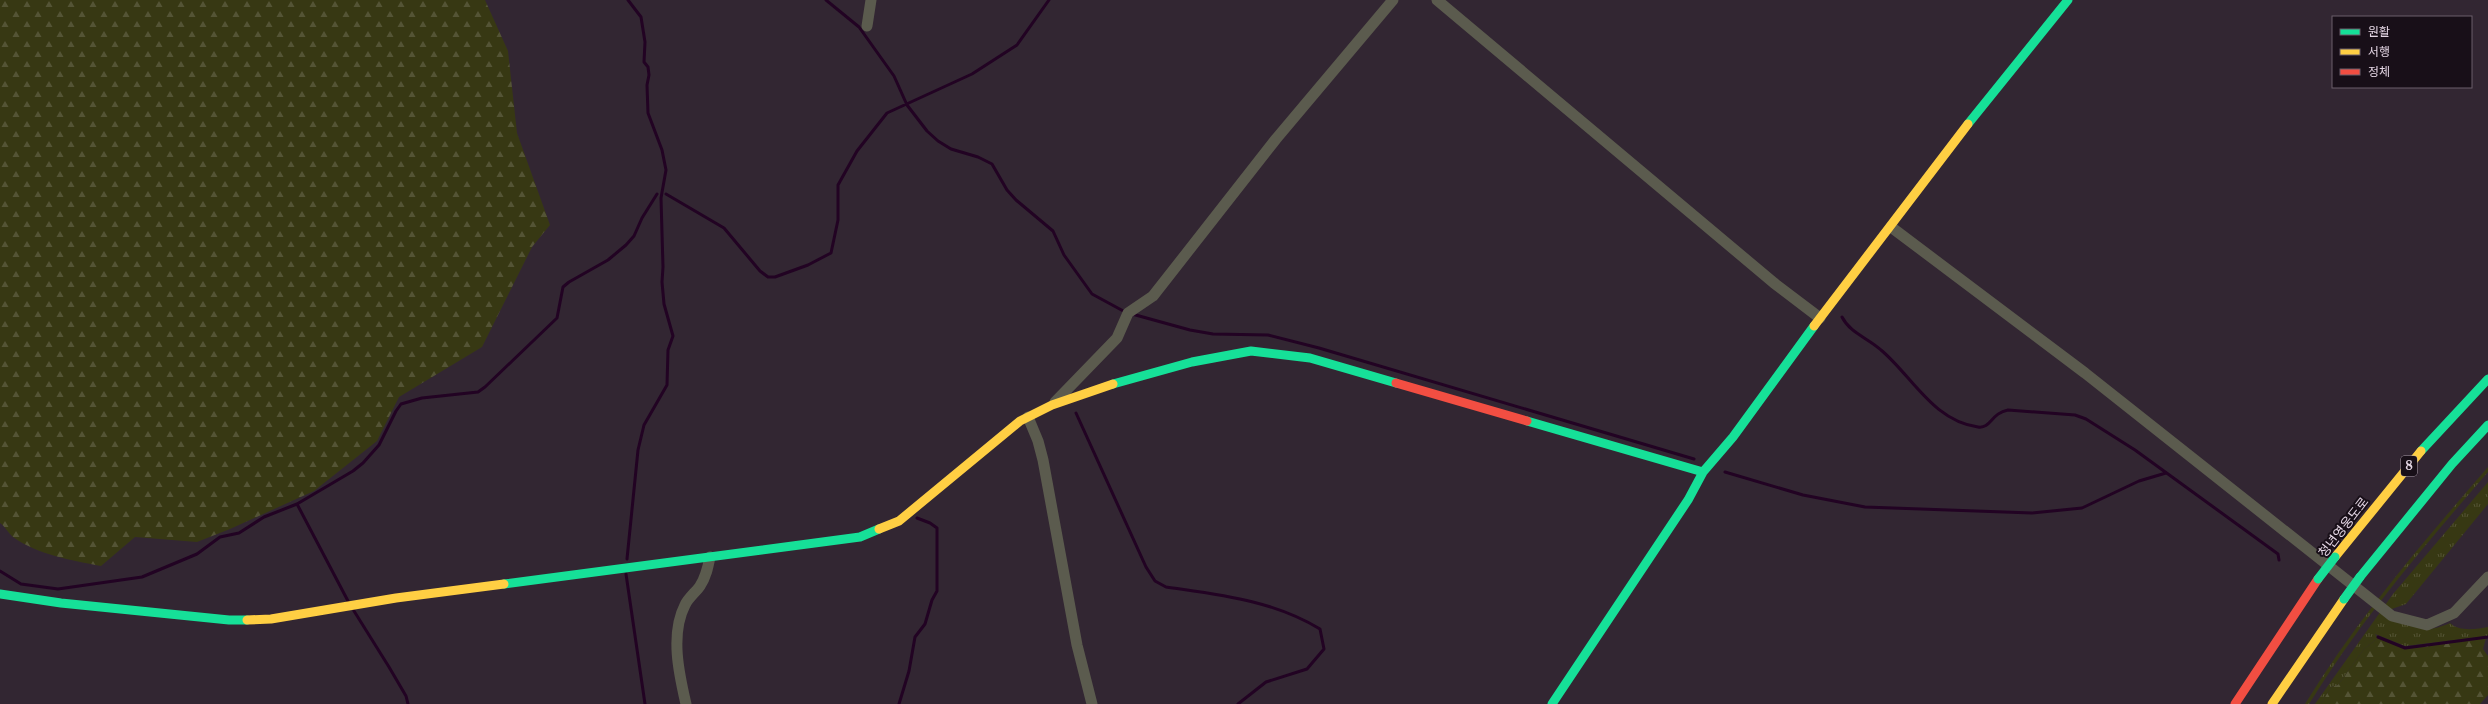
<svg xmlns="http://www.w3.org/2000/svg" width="2488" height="704" viewBox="0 0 2488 704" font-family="'Libre Baskerville','Noto Sans KR',serif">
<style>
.grass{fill:url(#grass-tufts)}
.forest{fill:url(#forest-firs)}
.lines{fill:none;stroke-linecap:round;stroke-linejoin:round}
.stream{stroke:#220323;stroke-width:3}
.street{stroke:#5b5b4e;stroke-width:11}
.fast{stroke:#16e098;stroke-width:9}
.slow{stroke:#ffcf43;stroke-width:9}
.jam{stroke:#f24e42;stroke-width:9}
.fast-bridge{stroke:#16e098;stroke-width:9}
.labels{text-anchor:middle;stroke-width:4;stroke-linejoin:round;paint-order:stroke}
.shield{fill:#180f18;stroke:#a79aa7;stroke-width:1}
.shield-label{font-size:12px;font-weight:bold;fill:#e4d6e4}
.street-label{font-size:13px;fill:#e4d6e4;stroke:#180f18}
</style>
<defs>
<pattern id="grass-tufts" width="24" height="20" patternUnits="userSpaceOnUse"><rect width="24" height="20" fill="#373813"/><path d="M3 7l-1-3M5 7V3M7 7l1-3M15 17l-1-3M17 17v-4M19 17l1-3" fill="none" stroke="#545435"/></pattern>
<pattern id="forest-firs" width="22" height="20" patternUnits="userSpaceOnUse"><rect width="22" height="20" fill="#373813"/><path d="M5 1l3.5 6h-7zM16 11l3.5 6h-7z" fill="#545435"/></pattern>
</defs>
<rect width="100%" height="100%" fill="#322632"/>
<path class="grass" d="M2488 467V472C2424 546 2360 621 2309 704H2305C2357 619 2423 542 2488 467Z
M2488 482V504L2406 604 2389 610C2414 625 2421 636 2450 623 2459 632 2477 629 2488 627V636L2405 646 2375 634 2378 638 2364 649 2338 685 2331 687 2321 704H2315L2393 594Z"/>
<path class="forest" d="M0 0H485L508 51 517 133 550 225 532 247 482 347 399 397 377 441 314 491 230 529 197 542 135 537 101 566C71 560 38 555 13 537 8 533 5 526 0 523Z
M2378 638 2405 649 2486 638 2483 649 2488 656V695L2480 704H2321L2331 687 2338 685 2364 649Z"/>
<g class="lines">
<path class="stream" d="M826 0 859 27 894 76 907 105 927 131 938 141 951 149 978 157 992 164 1007 190 1016 200 1053 231 1064 255 1092 294 1127 313
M666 194 724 228 760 271 768 277H775L808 265 831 253 838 220V185L857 151 887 113 972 74 1017 45 1049 0
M1132 314 1190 330 1213 334 1268 335 1319 348 1694 459
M1842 317C1850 333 1868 338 1881 350 1912 376 1933 421 1978 427 1991 429 1991 413 2008 410L2075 415 2086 419 2135 450 2278 554 2279 560
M1076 413 1146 567 1155 581 1166 587C1220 595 1272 600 1320 629L1324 649 1307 669 1266 682 1238 704
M1725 472 1803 495 1865 507 2032 513 2082 508 2139 481 2166 473
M297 504 348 601
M627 559 638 450 644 425 667 385 668 350 673 336 664 304 662 282 663 267 661 198 666 170 662 150 648 113 647 85 649 75 648 67 644 62 645 42 641 17 628 0
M0 571 21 584 58 589 142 577 197 554 220 537 239 533 264 517 297 504 353 471 363 463 379 445 396 411 401 404 422 398 478 392 485 387 557 318 563 287 569 282 608 260 626 245 634 236 642 218 657 194
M626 574 645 704
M354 611 389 667 406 696 408 704
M2378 637 2405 648 2488 637
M899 704 909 671 915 637 925 624 932 600 937 591V528L930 523 917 518"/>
<path class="street" d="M1437 0 1774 283 1820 318
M867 26 871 0
M1891 227 2085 373 2392 616 2427 625 2454 613 2488 577
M1055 402 1117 338 1128 313 1153 296 1276 139 1393 0
M1028 417 1038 441 1043 460 1077 645 1092 704
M686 704C679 674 670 634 685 605 688 598 696 592 700 586 706 577 708 567 710 557"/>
<path class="fast" d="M1968 124 2068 0
M1113 384 1192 362 1251 351 1310 358 1396 383
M1527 421 1703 472
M2421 451 2488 379
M2360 577 2452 464 2488 425
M504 584 860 537 879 529
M0 594 61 603 229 620H247
M1552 704 1688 500 1703 472 1733 437 1814 326"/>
<path class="slow" d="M1814 326 1968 124
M879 529 899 521 1020 421 1052 405 1113 384
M2335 557 2421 451
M247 620 271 619 396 598 504 584
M2272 704 2344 599"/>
<path class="jam" d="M1396 383 1527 421
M2235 704 2318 579"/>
<path class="fast-bridge" d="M2318 579 2335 557
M2344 599 2360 577"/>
</g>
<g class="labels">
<rect class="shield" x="2401" y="456" width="16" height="20" rx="3"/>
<g class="shield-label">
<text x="2409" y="470">8</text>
</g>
<g class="street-label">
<text transform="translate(2343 527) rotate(-52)" y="5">청년영웅도로</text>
</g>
</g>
<rect x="2332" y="16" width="140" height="72" fill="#180f18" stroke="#6a5f6a"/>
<rect x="2340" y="29" width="20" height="6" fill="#16e098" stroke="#6a5f6a"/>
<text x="2368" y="36" font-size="12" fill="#e4d6e4">원활</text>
<rect x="2340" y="49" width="20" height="6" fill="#ffcf43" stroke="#6a5f6a"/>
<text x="2368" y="56" font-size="12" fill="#e4d6e4">서행</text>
<rect x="2340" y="69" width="20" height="6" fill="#f24e42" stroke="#6a5f6a"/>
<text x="2368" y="76" font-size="12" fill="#e4d6e4">정체</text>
</svg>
